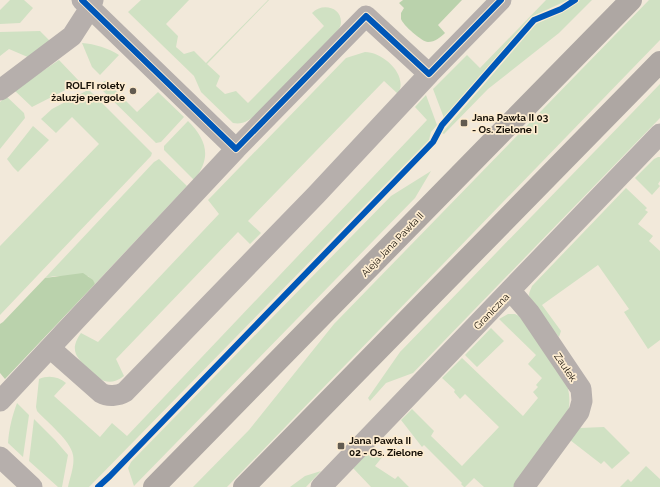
<svg xmlns="http://www.w3.org/2000/svg" width="660" height="487" viewBox="0 0 660 487" font-family="Raleway,sans-serif">
<style>
.green{fill:#d0e1c3}
.forest{fill:#bad2ac}
.lines{fill:none;stroke-linecap:round;stroke-linejoin:round}
.street{stroke:#b6afac;stroke-width:21}
.primary{stroke:#aea7a3;stroke-width:22}
.cycleway-casing{stroke:#fdecd0;stroke-width:8}
.cycleway{stroke:#0057b8;stroke-width:6}
.poi-dot{fill:#625b50;stroke:#fdecd0;stroke-width:1.5}
.labels{text-anchor:middle;stroke-width:3.5;stroke-linejoin:round;paint-order:stroke}
.poi-label{font-size:10px;font-weight:bold;fill:#150f06;stroke:#fdecd0;text-anchor:start}
.street-label{font-size:10px;fill:#150f06;stroke:#fdecd0}
</style>
<rect width="100%" height="100%" fill="#f2e9da"/>
<path class="green" d="M10 0H24L33 8 20 23 0 24V10Z
M141 0H189L166 24 178 36 176 47 184 54 194 51 206 63 268 0H269L207 64 220 76 216 86 225 94 236 91 248 103 324 26 312 13C321 3 341 6 341 22 341 27 338 30 335 34L256 115C249 120 243 125 233 123L201 92 194 76 128 12Z
M546 0H568L531 17 444 118 433 89 467 55 480 68Z
M580 0H592L559 33 488 89 444 134 442 133 536 24 560 13Z
M649 0H660V40L227 487H193L249 430 334 324Z
M40 31 51 42 30 58 9 49 0 56V32Z
M82 43C95 44 108 48 119 55L100 75 92 67Z
M365 52C383 52 409 75 398 94L384 81 248 221 261 233 250 244 238 232 116 359 124 376C109 387 101 381 89 370 76 357 69 350 81 333L98 342 219 214 208 200 346 58Z
M59 60 79 81 77 84 32 107 14 90Z
M104 81H106L137 112 158 92 184 117 161 142 156 143 100 88Z
M660 84V118L413 373 386 383 370 401 368 398 400 352Z
M86 91H90L152 153 151 156 0 315V246L99 144 72 117 56 133 41 119 52 109Z
M426 95 437 125 431 132 429 140 89 487H68C70 477 75 465 73 455 71 441 47 422 37 411L36 407 39 379C48 375 58 376 66 383L54 396 100 437 112 423 127 436 427 120 415 107Z
M6 96 24 113 25 118 0 149V102Z
M188 121C207 140 212 158 194 180L164 150V146Z
M33 126 49 140 18 172 13 167 7 159Z
M658 157H660V181L658 184 660 186 652 195 635 178 654 159Z
M159 159 187 186 95 284 88 276H55L45 278 154 162Z
M431 171 415 198 134 486 128 468 131 462 391 196Z
M626 188 647 208 645 210 648 212 638 224 653 236 649 241 660 251V340L648 349 624 312 629 309 598 265 542 305 561 331 559 337C553 329 530 304 529 295 529 292 531 289 532 286Z
M508 314H515L521 317 567 385C570 395 570 403 568 413L515 487H484L474 478 465 487H464L461 484 462 483 424 445 422 447 401 420 412 409 434 431 431 436 462 466 499 427 465 394 460 399 454 392 455 390 442 378 462 358 523 416 538 398 533 392 538 387 536 385 542 378 528 364 536 355 499 319Z
M491 328 504 341 477 367 465 355Z
M17 403 29 415 23 457 8 443C9 428 12 417 17 403Z
M34 419 55 440 68 455 62 487H58L29 461Z
M604 427 630 453 612 469 604 461 601 464 570 440 580 428Z
M374 447 383 456 375 466 395 479 398 476 409 487H371L353 468Z
M646 466 660 479V487H620L628 479 631 482Z
M321 471 306 487H290L305 476Z"/>
<path class="forest" d="M403 0H462L438 25 445 33C441 37 435 42 428 42 422 42 403 25 401 19 401 19 401 13 401 13L404 8 399 3Z
M83 273 93 280 95 284 5 379 0 373V324L3 322 45 278Z"/>
<g class="lines">
<path class="street" d="M82 0 236 149 366 16 429 74 501 0
M0 90 72 36 90 8 93 0
M510 290 529 312 581 389 582 401 579 412 524 487
M50 348 101 393C108 397 118 396 125 392L316 195 429 74
M0 401 236 149
M0 457 32 487
M321 487 660 134"/>
<path class="primary" d="M154 487 631 0
M244 487 660 62"/>
<defs>
<path id="cycleway" d="M82 0 236 149 366 16 429 74 501 0
M98 487 110 476 433 142 442 125 534 20 561 9 575 0"/>
</defs>
<use href="#cycleway" class="cycleway-casing"/>
<use href="#cycleway" class="cycleway"/>
</g>
<g class="poi-dot">
<circle cx="133" cy="91" r="4"/>
<rect x="460" y="119" width="8" height="8" rx="2"/>
<rect x="337" y="442" width="8" height="8" rx="2"/>
</g>
<g class="labels">
<g class="poi-label">
<text x="125" y="89" text-anchor="end">ROLFI rolety<tspan x="125" dy="12">żaluzje pergole</tspan></text>
<text x="472" y="121">Jana Pawła II 03<tspan x="472" dy="12">- Os. Zielone I</tspan></text>
<text x="349" y="444">Jana Pawła II<tspan x="349" dy="12">02 - Os. Zielone</tspan></text>
</g>
<g class="street-label">
<text transform="translate(392 244) rotate(-46)" y="4">Aleja Jana Pawła II</text>
<text transform="translate(491 311) rotate(-46)" y="4">Graniczna</text>
<text transform="translate(566 367) rotate(56)" y="4">Zaułek</text>
</g>
</g>
</svg>
